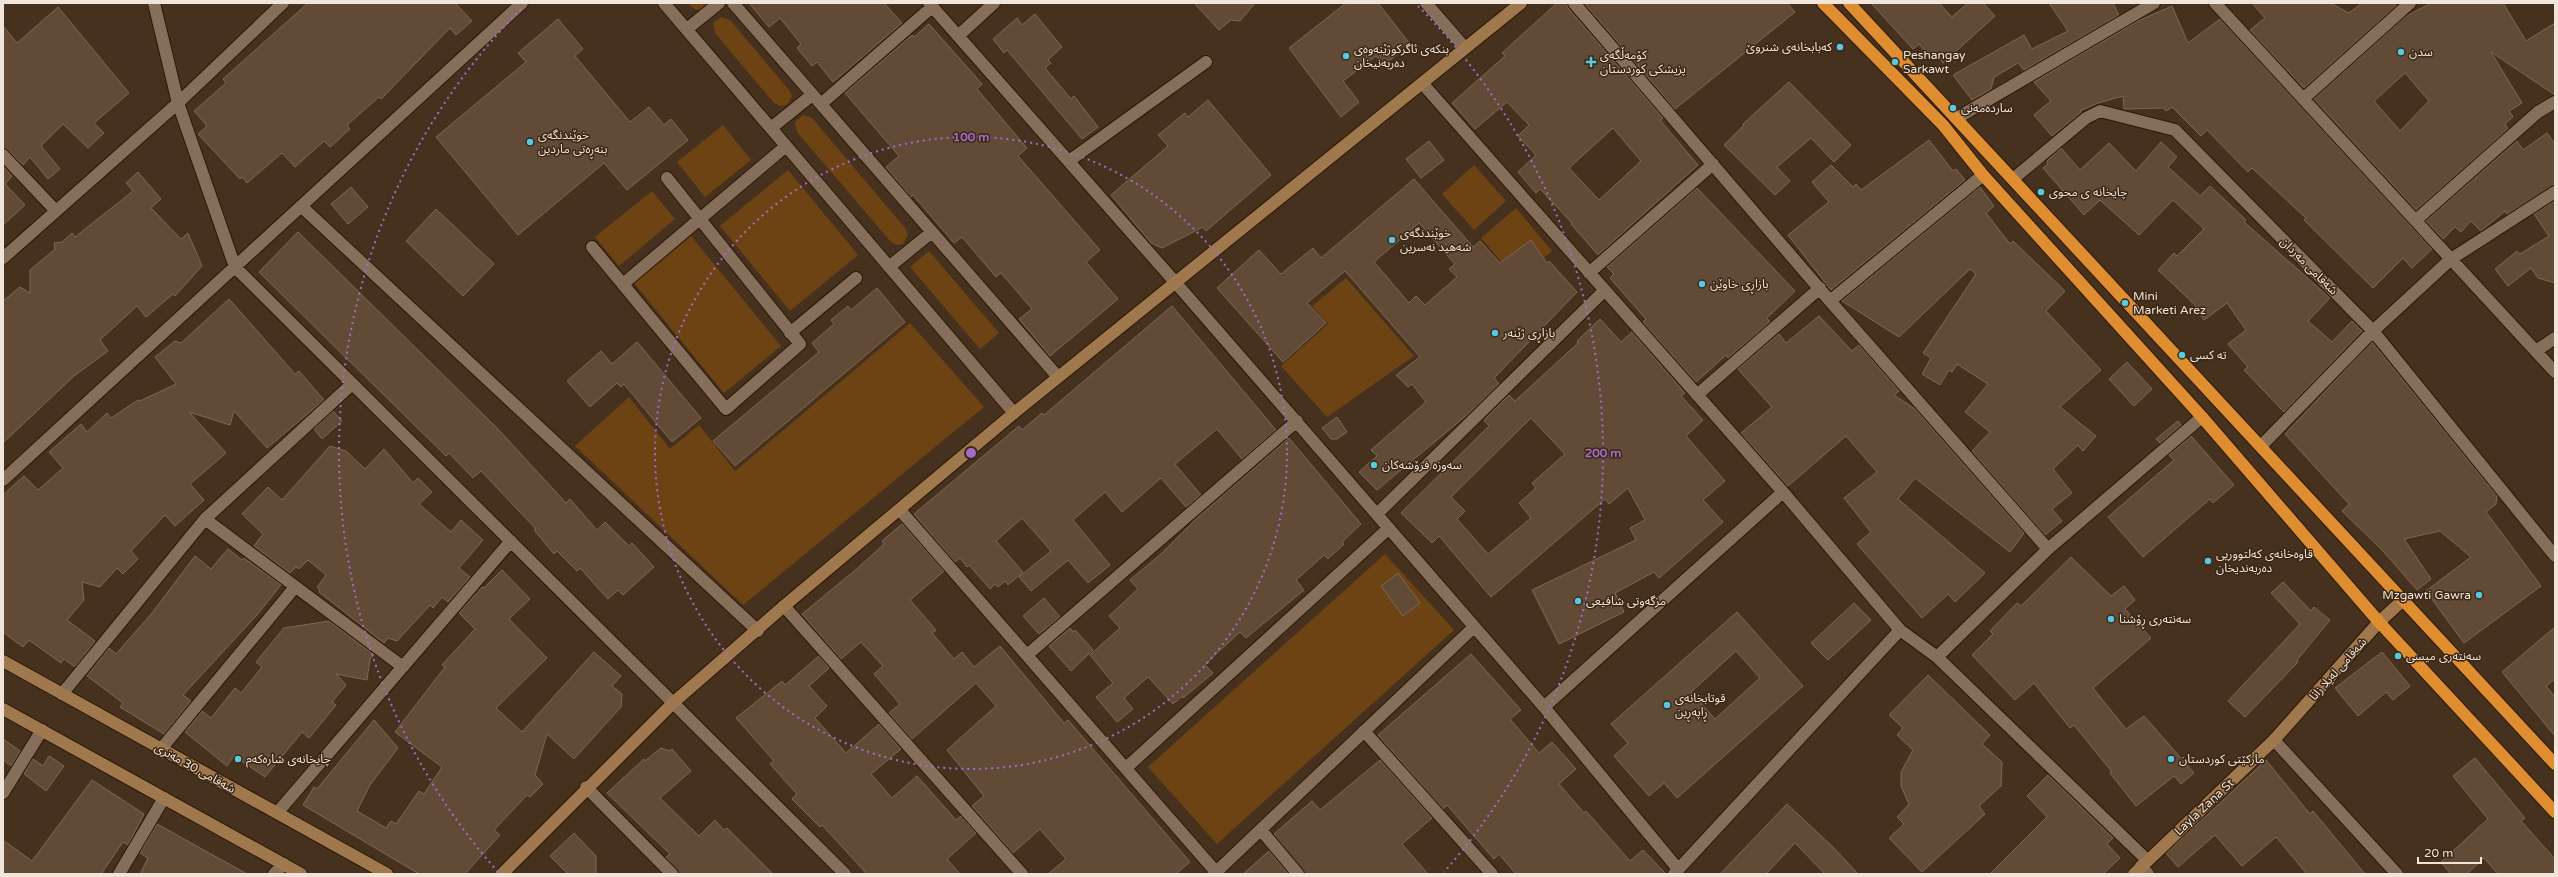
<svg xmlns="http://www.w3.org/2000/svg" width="2558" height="877" viewBox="0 0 2558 877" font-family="'Varela Round','Noto Sans Arabic',sans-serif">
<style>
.green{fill:#6e4314}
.building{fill:#614b37;stroke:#7f6853;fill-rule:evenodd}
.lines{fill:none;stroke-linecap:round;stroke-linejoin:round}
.street-casing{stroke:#2b1805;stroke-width:14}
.secondary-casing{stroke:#2b1805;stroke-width:14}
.highway-casing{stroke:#2b1805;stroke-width:14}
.street{stroke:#866f5a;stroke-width:12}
.secondary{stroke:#a0784e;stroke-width:12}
.highway{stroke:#de8d31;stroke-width:12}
.ring{fill:none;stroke:#a46cc8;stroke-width:2;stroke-dasharray:2 4}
.poi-dot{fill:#57c9e2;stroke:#3b2714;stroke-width:1.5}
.labels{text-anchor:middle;stroke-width:3;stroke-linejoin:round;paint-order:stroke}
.poi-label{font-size:12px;fill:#f1e4d8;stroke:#3b2714;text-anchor:start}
.street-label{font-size:12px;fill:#f1e4d8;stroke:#3b2714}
.centre{fill:#a46cc8;stroke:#3b2714;stroke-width:2}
.ring-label{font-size:12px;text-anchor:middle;font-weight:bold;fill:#a46cc8;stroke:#3b2714;stroke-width:3;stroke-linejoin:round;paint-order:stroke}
</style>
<rect width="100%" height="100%" fill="#45311d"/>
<path class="green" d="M687 3H707L703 9 696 10Z
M721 17 730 20 789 90 792 96 787 105 780 106 774 103 715 33 713 23Z
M803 115 812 118 906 229 908 235 903 244 897 245 891 242 797 132 795 122Z
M723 125 751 160 705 197 677 162Z
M1474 165 1506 201 1474 230 1442 194Z
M788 170 858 255 790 311 720 226Z
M652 191 675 219 619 266 595 237Z
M1516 208 1552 251 1518 281 1481 238Z
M691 236 781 346 724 393 634 283Z
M929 251 999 333 980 349 910 267Z
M1346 278 1414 356 1327 417 1281 366 1328 324 1312 306Z
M910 323 984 407 743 605 575 446 629 397 670 449 699 425 735 471Z
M1385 554 1454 630 1217 844 1148 767Z"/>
<path class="building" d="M308 3H455L472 21 456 35 450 28 381 99 379 97 347 125 350 129 330 147 324 141 295 167 282 153 247 183 242 177 240 179 198 134 207 126 194 111 226 83 223 79Z
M749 3H884L902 23 833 82 817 62 812 66 797 48 801 44 780 18 769 27Z
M1194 3H1255L1240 21 1231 20 1219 30Z
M1346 3H1378L1410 44 1384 65 1376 56 1343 81 1359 102 1341 117 1289 48Z
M1557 3H1567L1568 8 1663 118 1660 120 1698 165 1598 255 1571 224 1572 223 1540 189 1536 193 1518 172 1536 155 1518 136 1529 125 1507 102 1475 129 1452 103 1505 56 1502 53ZM1613 128 1641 161 1599 200 1569 168Z
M1584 3H1787L1795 12 1675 109Z
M1871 3H1939L1952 17 1968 3H1983L1995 16 1943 63 1936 54 1931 58 1919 44 1913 49Z
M2049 3H2113L2119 15 2024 70 2018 63 1994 77 1991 89 1972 100 1953 75 2024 35 2032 49 2068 31Z
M2252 3H2330L2349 13 2362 3H2394L2396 6 2304 88 2250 30 2265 18Z
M2431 3H2503L2526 41 2555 23V95L2491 52 2522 103 2509 111 2513 117 2505 124 2508 129 2416 210 2314 99 2405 17ZM2405 73 2429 101 2400 131 2374 101Z
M2172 6 2188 43 2220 19 2432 249 2412 268 2403 258 2373 288 2304 220 2306 218 2252 168 2248 172 2207 130 2201 136 2172 107 2166 111 2163 108 2124 109 2123 96 2098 103 2080 111 2081 112 2052 136 2034 115 2051 101 2034 82 2138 21Z
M58 7 129 93 94 123 104 133 88 148 63 124 41 146 60 169 48 179 30 157 23 165 8 150 3 148V26L17 43Z
M1035 14 1062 47 1048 60 1051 63 1045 68 1071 99 1074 96 1098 127 1082 139 1007 50 1004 53 993 39 1017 18 1022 25Z
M558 19 583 49 575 56 630 122 649 107 664 125 671 119 688 140 627 190 604 163 518 235 436 137 526 62 518 53Z
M929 24 982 84 977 89 1027 148 1018 156 1100 250 1086 262 1118 299 1050 356 1019 319 1032 309 1001 273 996 277 962 237 954 243 913 195 911 197 886 167 899 156 845 93 912 35 914 37Z
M1789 82 1851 145 1834 162 1811 138 1777 167 1790 181 1775 195 1724 145 1744 125 1743 124Z
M1208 100 1271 175 1206 231 1203 227 1162 248 1151 243 1111 195 1168 146 1158 135 1185 113 1188 117Z
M2547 133 2555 144V185L2507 214 2505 211 2481 231 2471 221 2461 232 2455 227 2443 239 2426 221 2517 141 2523 150Z
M1929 140 1953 171 1956 169 1965 180 1831 290 1788 235 1829 202 1812 182 1831 165 1853 187 1856 184 1861 190Z
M1429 141 1444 160 1421 178 1406 159Z
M2161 142 2177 157 2168 167 2200 196 2210 186 2246 220 2244 222 2330 298 2308 321 2332 342 2352 321 2362 331 2284 412 2244 370 2248 367 2228 344 2246 330 2227 303 2204 320 2194 304 2158 270 2174 253 2177 256 2204 229 2173 200 2139 235 2100 200 2084 215 2043 168 2048 164 2047 161 2061 148 2080 170 2109 143 2136 171Z
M3 166 12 176 5 184 25 205 3 225Z
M138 172 161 199 151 208 181 239 188 233 202 266 175 296 173 294 146 317 137 306 100 340 108 351 74 376 3 443V301L20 287 30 293V270L55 249 54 243 62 242 72 233 75 237 133 191 126 183Z
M1414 179 1473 247 1480 241 1500 263 1531 240 1547 263 1549 261 1577 292 1494 378 1499 384 1468 414 1377 490 1359 472 1377 456 1371 450 1426 402 1412 384 1408 387 1396 375 1420 357 1345 271 1307 303 1326 323 1283 362 1217 288 1259 250 1281 274 1313 248 1321 258ZM1419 223 1455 264 1449 269 1457 277 1425 305 1416 296 1409 303 1374 262Z
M351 187 368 207 348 224 331 204Z
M1980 187 1994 206 1986 213 2010 244 2013 241 2065 291 2046 311 2101 370 2060 407 2096 436 2083 451 2078 445 2053 469 2072 493 2052 509 2062 521 2045 535 1972 451 1990 432 1965 412 1988 384 1957 364 1952 372 1949 370 1940 385 1922 374 1931 358 1923 353 1976 274 1970 269 1899 337 1842 301Z
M1697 188 1795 291 1767 318 1770 322 1728 358 1726 355 1696 382 1643 322 1646 319 1610 278 1614 274 1607 267Z
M2555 201V283L2538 278 2531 268 2508 286 2495 269 2517 251 2520 254 2549 236 2534 214Z
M436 209 494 264 463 296 406 241Z
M298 232 496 427 566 503 570 499 597 530 605 522 629 546 632 543 654 567 623 595 618 590 608 599 580 568 577 571 557 551 554 554 534 530 536 529 481 471 473 478 449 453 446 456 259 272Z
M877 288 905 322 735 466 713 441 819 352 812 343 834 324 831 320 848 306 851 310Z
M229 299 295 374 299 371 324 400 267 448 234 411 230 425 189 412 226 453 190 484 204 500 175 526 165 515 131 551 138 559 123 574 117 568 100 587 82 582 84 600 67 620 95 641 75 667 64 659 61 663 29 640 23 647 3 632V495L24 476 38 490 63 468 49 452 81 424 87 432 107 413 111 418 138 400 140 401 176 384 155 357 175 341 181 343Z
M1172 306 1276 430 1242 459 1217 429 1175 464 1201 495 1186 507 1161 478 1122 512 1105 492 1073 520 1110 565 1088 583 1068 560 1031 591 1019 577 1051 551 1022 518 996 541 1023 572 1008 585 1005 581 998 587 995 584 990 589 969 565 967 567 960 558 955 562 914 514 1019 426 1022 430 1042 413 1044 415Z
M1819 316 1852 351 1859 345 1899 391 1894 395 1915 409 2024 533 2010 552 1915 478 1898 499 1985 573 1955 602 1948 594 1922 618 1857 544 1871 532 1844 498 1877 472 1846 436 1788 486 1741 433 1772 407 1738 369 1779 334 1786 343Z
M1600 319 1621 342 1632 332 1685 393 1681 396 1703 420 1686 436 1725 481 1703 500 1723 522 1659 578 1654 572 1615 593 1624 612 1559 644 1532 590 1636 540 1630 528 1645 520 1628 488 1609 504 1605 499 1491 597 1439 536 1432 543 1401 513 1489 426 1484 420 1509 395 1515 401 1578 343 1577 341ZM1531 418 1565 454 1532 483 1536 488 1519 503 1531 518 1488 554 1457 519 1465 511 1451 497Z
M637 342 701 418 672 442 624 384 621 387 617 383 590 407 567 381 601 351 612 364Z
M2372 342 2497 496 2496 504 2486 512 2541 586 2464 643 2426 591 2471 557 2440 531 2404 539 2431 579 2417 590 2383 551 2342 511 2349 504 2285 434Z
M2127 362 2152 389 2134 406 2109 379Z
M333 411 342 421 322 439 314 429Z
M1337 417 1347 432 1337 439H1331L1322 428Z
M2178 421 2181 425 2160 443 2156 439Z
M2191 436 2234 485 2213 503 2210 499 2143 557 2108 517 2174 460 2169 455Z
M1289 438 1361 524 1342 542 1344 544 1328 559 1324 555 1296 580 1304 590 1246 638 1240 632 1216 654 1205 665 1213 673 1183 698 1182 696 1173 704 1148 677 1124 698 1133 709 1117 722 1096 697 1113 683 1090 655 1120 628 1109 616 1138 589 1130 580 1161 554 1196 519Z
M330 446 346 451 365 469 384 449 413 483 418 478 432 492 419 504 451 532 461 520 483 540 459 568 470 577 448 602 442 597 433 608 430 605 397 641 388 638 384 643 319 592 320 590 317 587 326 575 308 560 299 569 296 567 290 573 254 546 263 534 242 514 268 487 282 500Z
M902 524 944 571 910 600 936 630 932 633 954 659 962 652 974 667 1000 646 1064 723 1068 720 1190 862 1176 874H1048L1066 859 1040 829 1013 853 972 806 984 796 947 750 996 706 976 683 912 739 889 713 900 704 874 674 883 666 861 642 841 659 802 614 859 567 884 544 882 541Z
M228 549 242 560 244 558 281 585 256 616 183 695 191 701 164 734 120 707 123 703 87 676 109 648 116 654 152 613 195 556 211 569Z
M2071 557 2111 596 2124 586 2135 600 2125 609 2151 638 2093 688 2126 729 2144 716 2194 773 2181 784 2174 776 2136 806 2110 773 2112 772 2074 725 2070 728 2034 683 2015 700 1972 655 1993 634 1990 631 2017 603 2021 606Z
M502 570 530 599 509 619 547 658 496 708 522 732 594 652 621 676 612 686 622 694 621 707 574 759 547 734 535 775 543 784 530 797 527 795 494 830 500 835 465 874H419L303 805 314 787 317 789 374 720 398 748 370 785 357 811 386 828 391 821 396 824 419 791 424 794 442 767 395 732 445 667 442 665 475 629 459 613 482 587 484 588Z
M1398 573 1420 603 1403 616 1381 586Z
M2283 582 2311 611 2314 607 2330 620 2297 660 2298 662 2245 717 2228 701 2300 624 2271 593Z
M1044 598 1060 617 1039 634 1023 616Z
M1854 603 1871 620 1828 660 1811 643Z
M1737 612 1803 686 1677 798 1664 783 1649 796 1614 756 1628 743 1611 724ZM1736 651 1760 678 1715 719 1691 692Z
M329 621 374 655 370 659 367 680 336 674 346 685 332 702 336 705 309 738 302 732 265 777 234 756 227 766 185 732 202 711 211 718 235 688 241 693 262 667 256 662 284 628Z
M2555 627V679L2546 686 2555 697V736L2502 672Z
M1070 628 1073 632 1075 630 1093 650 1071 671 1049 646Z
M2382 652 2410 686 2393 700 2386 692 2358 716 2335 688Z
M1471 654 1521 710 1510 719 1539 753 1552 742 1576 769 1559 784 1584 813 1586 811 1630 861 1643 850 1666 874H1516L1499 854 1494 859 1447 805 1443 809 1378 735Z
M819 656 829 668 809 686 827 706 815 718 846 753 879 724 901 749 871 774 892 798 917 776 956 820 961 816 976 833 947 859 960 874H867L822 825 820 827 792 799 797 794 770 764 774 761 736 718 782 681 785 685Z
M1928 675 1990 735 1982 744 2002 762 2001 786 1979 806 1985 814 1922 872 1889 838 1904 824 1897 817 1909 804 1901 786V772L1913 750 1897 735 1903 728 1889 715Z
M3 739 20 751 11 766 3 760Z
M661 748 670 751 672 749 691 771 660 798 699 836 715 820 724 830 727 828 773 874H679L666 857 670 854 607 793 644 759 645 761Z
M49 756 64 766 46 791 24 774 33 759 43 766Z
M2475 758 2525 818 2521 821 2555 859V874H2498L2484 858 2467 874H2451L2441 862 2488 819 2453 776Z
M1380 760 1432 818 1402 844 1428 874H1305L1274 834 1312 801 1320 810Z
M2266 760 2310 814 2313 811 2365 874H2307L2276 837 2242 866 2215 835 2178 867 2166 853Z
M2048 775 2113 838 2107 844 2120 858 2103 874H1990L2047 817 2027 796Z
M92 780 144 814 128 845 123 842 101 874H3V840L32 861Z
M1787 804 1834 848 1858 874H1825L1795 843 1766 874H1720Z
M157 824 247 874H140L148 858 140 853Z
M574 833 596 856V874H568L550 856Z
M1269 851 1288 874H1243Z"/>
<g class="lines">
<defs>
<path id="street" d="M154 3 178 103 235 267 845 874
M664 3 1014 413
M733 3 1058 377
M929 3 1175 282 1544 707 1678 869
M1426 3 1465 48
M1574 3 1830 301 2048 549
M2215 3 2555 372
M687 29 719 3
M958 36 994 3
M1422 83 1783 492 1900 630 1937 657 2147 860
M2303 99 2410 3
M821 104 932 7
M1957 118 2154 3
M771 128 812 95
M3 155 56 211
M1069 161 1206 62
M2013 179 2086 118 2100 111 2175 130 2373 331 2555 556
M301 206 758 631
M2416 220 2538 112 2555 102
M592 247 726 409 800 344 667 178
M3 258 178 103 283 3
M889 267 932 232
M1589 273 1713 164
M623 284 786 146
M1830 301 1983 175
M790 333 856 278
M2536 351 2555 338
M1697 395 1820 288
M2261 446 2373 331 2451 259 2555 192
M3 480 522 3
M900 510 1216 872
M1377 514 1605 290
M205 519 403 667
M784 606 1022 874
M1027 655 1297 421
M1937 657 2048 549 2202 417
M62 694 205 519 352 384
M1544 707 1783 492
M1364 731 1492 874
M2274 740 2397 874
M161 749 295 587
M1126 768 1389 528
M586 787 672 874
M3 793 42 730
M277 813 511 541
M1261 830 1298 874
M2141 866 2148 874
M119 874 164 798
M274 874 284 864
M1214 874 1474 627
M1674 874 1900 630"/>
<path id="secondary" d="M3 661 387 874
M3 709 301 874
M502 874 674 702 784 606 1014 413 1521 3
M2134 874 2274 740 2379 622 2403 600"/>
<path id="highway" d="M1823 3 1943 125 1983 175 2202 417 2379 622 2555 812
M1849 3 2555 764"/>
</defs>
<use href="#street" class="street-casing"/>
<use href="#secondary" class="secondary-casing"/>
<use href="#highway" class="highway-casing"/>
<use href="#street" class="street"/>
<use href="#secondary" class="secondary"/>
<use href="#highway" class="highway"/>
</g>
<g class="ring">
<circle cx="971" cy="453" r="316"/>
<path d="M498 872A632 632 0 0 1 524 6M1418 6A632 632 0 0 1 1444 872"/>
</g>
<g class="poi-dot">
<circle cx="1840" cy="47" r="4"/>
<circle cx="2401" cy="52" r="4"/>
<circle cx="1346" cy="56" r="4"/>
<path d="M1589 56h4v4h4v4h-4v4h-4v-4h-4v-4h4z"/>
<circle cx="1895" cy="62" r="4"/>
<circle cx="1953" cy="108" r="4"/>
<circle cx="530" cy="142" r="4"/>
<circle cx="2041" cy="192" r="4"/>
<circle cx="1392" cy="240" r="4"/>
<circle cx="1702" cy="284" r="4"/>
<circle cx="2125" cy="303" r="4"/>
<circle cx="1495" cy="333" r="4"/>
<circle cx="2182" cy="355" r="4"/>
<circle cx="1374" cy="465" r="4"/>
<circle cx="2208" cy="561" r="4"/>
<circle cx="2479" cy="595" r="4"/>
<circle cx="1578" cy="601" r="4"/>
<circle cx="2111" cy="619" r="4"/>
<circle cx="2398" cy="656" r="4"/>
<circle cx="1667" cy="705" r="4"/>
<circle cx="238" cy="759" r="4"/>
<circle cx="2171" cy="759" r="4"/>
</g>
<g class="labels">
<g class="poi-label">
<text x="1832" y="51" text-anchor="end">کەبابخانەی شنروێ</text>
<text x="1354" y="53">بنکەی ئاگرکوژێنەوەی<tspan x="1354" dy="14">دەربەنیخان</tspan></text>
<text x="2409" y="56">سدن</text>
<text x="1600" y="59">كۆمەڵگەی<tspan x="1600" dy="14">پزیشكی كوردستان</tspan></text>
<text x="1903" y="59">Peshangay<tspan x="1903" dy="14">Sarkawt</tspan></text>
<text x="1961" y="112">ساردەمەنی</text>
<text x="538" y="139">خوێندنگەی<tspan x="538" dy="14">بنەڕەتی ماردین</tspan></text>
<text x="2049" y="196">چايخانه ى محوى</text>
<text x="1400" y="237">خوێندنگەی<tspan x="1400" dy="14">شەهید نەسرین</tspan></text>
<text x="1710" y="288">بازاڕی خاوێن</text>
<text x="2133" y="300">Mini<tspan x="2133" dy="14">Marketi Arez</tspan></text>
<text x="1503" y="337">بازاڕی ژێنەر</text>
<text x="2190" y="359">ته كسى</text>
<text x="1382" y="469">سەوزە فرۆشەکان</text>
<text x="2216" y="558">قاوەخانەی کەلتووریی<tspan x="2216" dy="14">دەربەندیخان</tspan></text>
<text x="2471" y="599" text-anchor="end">Mzgawti Gawra</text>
<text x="1586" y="605">مزگەوتی شافیعی</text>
<text x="2119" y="623">سەنتەری ڕۆشنا</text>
<text x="2406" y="660">سەنتەری میسی</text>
<text x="1675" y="702">قوتابخانەی<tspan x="1675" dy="14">ڕاپەڕین</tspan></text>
<text x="246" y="763">چایخانەی شارەکەم</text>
<text x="2179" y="763">مارکێتی کوردستان</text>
</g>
<g class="street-label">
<text transform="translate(2309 266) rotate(45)" y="4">شەقامی مەردان</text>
<text transform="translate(2338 669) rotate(-48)" y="4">شەقامی لەیلا زانا</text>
<text transform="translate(195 768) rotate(29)" y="4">شەقامی 30 مەتری</text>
<text transform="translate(2204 807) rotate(-43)" y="4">Layla Zana St</text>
</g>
</g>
<circle cx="971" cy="453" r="6" class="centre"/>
<g class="ring-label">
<text x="971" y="141">100 m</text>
<text x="1603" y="457">200 m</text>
</g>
<rect width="2558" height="877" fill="none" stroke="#f1e4d8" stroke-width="8"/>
<path d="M2418 857v6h63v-6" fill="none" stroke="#f1e4d8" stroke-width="2"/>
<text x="2424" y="857" font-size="12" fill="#f1e4d8" stroke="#3b2714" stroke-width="3" paint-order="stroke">20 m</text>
</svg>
